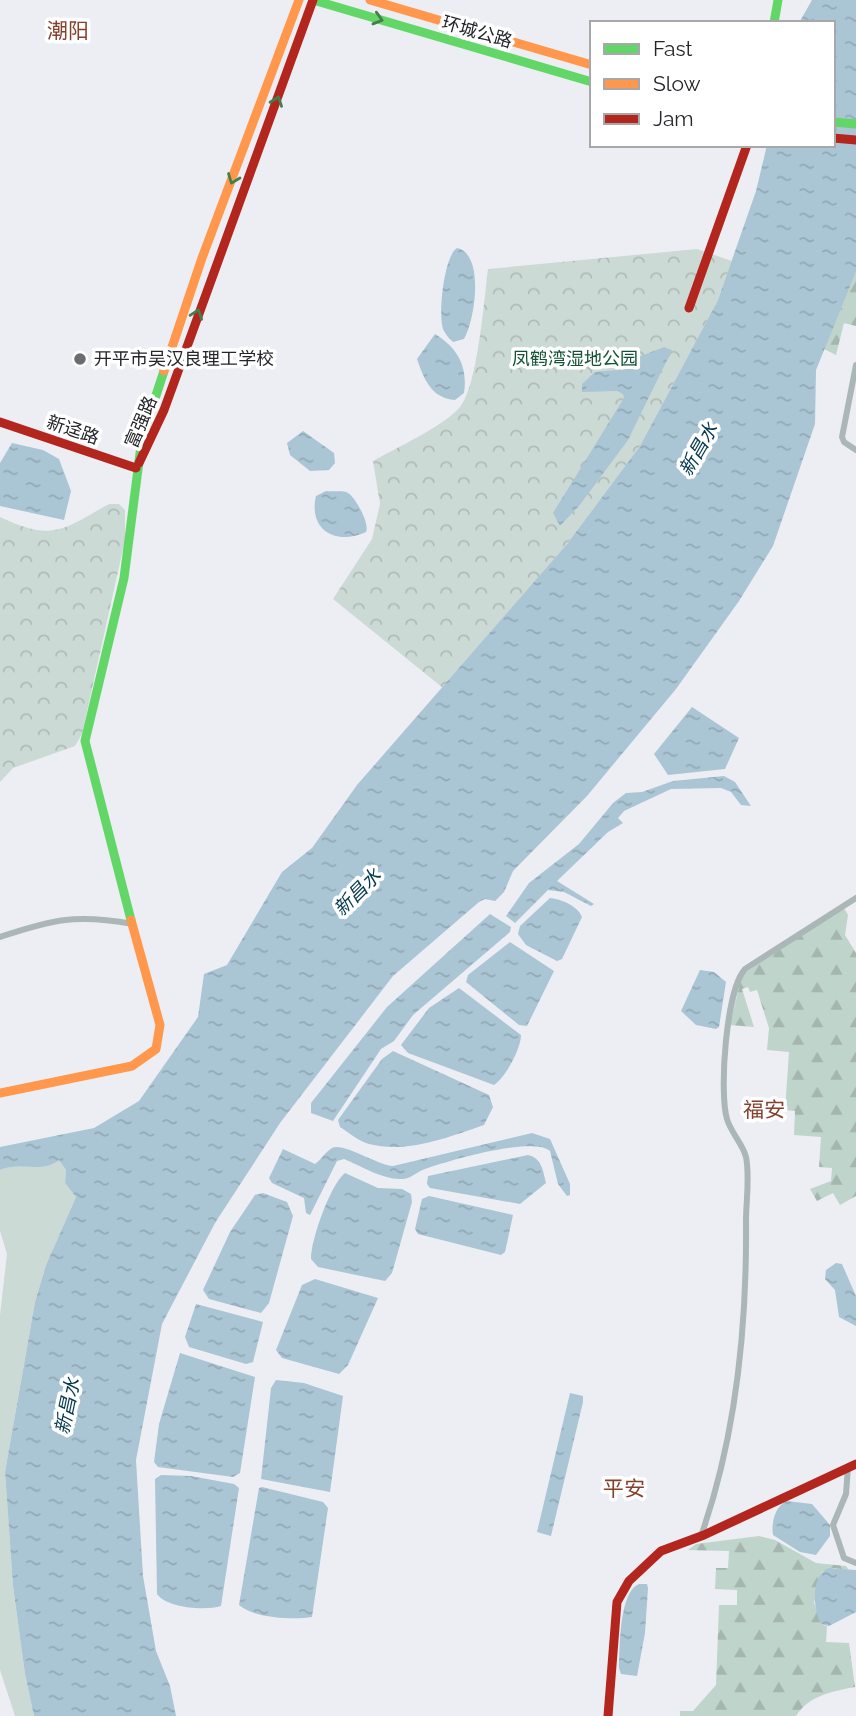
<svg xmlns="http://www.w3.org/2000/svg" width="856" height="1716" viewBox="0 0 856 1716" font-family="Raleway,'Noto Sans SC',sans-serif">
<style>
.grass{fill:#ccdad5}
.forest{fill:url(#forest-firs)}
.park{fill:url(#park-crowns)}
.water{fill:url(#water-ripples)}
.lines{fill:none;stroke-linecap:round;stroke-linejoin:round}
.street{stroke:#abb7b7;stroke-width:6}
.fast{stroke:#63d668;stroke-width:9}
.slow{stroke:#ff974d;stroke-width:9}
.jam{stroke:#b3261e;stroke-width:9}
.oneway{stroke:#447e49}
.poi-dot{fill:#6b6c71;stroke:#fff;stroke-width:2.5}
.labels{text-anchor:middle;stroke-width:7;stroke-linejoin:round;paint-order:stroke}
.street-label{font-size:18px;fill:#25262a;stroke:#fff}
.poi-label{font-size:18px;fill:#25262a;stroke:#fff;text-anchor:start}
.park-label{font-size:18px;fill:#135235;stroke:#fff}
.water-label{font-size:19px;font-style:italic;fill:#03394f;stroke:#fff}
.quarter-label{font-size:21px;fill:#86412d;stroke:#fff}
</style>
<defs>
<pattern id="forest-firs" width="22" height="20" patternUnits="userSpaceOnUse" patternTransform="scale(1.75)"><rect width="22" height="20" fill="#bfd4cb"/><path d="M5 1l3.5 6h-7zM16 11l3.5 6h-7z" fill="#a4b6ae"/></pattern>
<pattern id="park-crowns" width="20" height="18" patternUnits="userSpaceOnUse" patternTransform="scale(1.75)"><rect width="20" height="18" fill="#ccdad5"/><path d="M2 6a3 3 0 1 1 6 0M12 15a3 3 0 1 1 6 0" fill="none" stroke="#afbbb7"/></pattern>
<pattern id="water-ripples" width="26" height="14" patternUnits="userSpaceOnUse" patternTransform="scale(1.75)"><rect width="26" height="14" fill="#aac5d4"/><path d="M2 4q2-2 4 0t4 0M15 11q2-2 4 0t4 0" fill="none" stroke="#92a9b6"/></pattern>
</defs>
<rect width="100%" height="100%" fill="#eceef4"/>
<path class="grass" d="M59 1160 66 1170 65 1183 76 1197 46 1265 35 1302 5 1472 13 1586 25 1674 34 1716H15L0 1670V1315L7 1254 0 1231V1170C20 1161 41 1173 59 1160Z"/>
<path class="forest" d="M856 272V326L844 323 836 355 824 349Z
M844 908 848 915 845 935 856 953V1196L840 1205 833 1193 817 1201 810 1189 831 1181 832 1168 819 1167 821 1137 794 1135 795 1111 785 1110 789 1052 767 1050 769 1028 757 990 750 992 748 987 742 989 754 1027 730 1025 741 979 746 972Z
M759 1536 775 1540 816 1563 846 1566 849 1570 833 1568 822 1572 814 1603 823 1625 827 1626 826 1642 849 1643 855 1687C833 1691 808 1696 796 1716H680V1711H693L716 1685 719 1605H737V1590L715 1589 716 1568H728L729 1551 688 1550 696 1544Z"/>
<path class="park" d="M697 249 732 261 718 300 640 446 567 544 443 688 333 599 372 539 380 504 373 461C396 448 444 426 460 407 478 385 484 299 488 269Z
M109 504H119L125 510V540L82 734 75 746 13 768 0 782V517C53 542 62 530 109 504Z"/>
<path class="water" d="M812 0H856V272L816 370 815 424 773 546 739 601 676 689 587 796 513 871 504 892 495 901 485 899 479 902 393 976 280 1123 215 1223 162 1324 136 1460 143 1576 156 1651 170 1686 176 1716H34L25 1674 13 1586 5 1472 35 1302 46 1265 76 1197 65 1183 66 1170 59 1160C42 1174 20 1161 0 1170V1147L94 1128 139 1101 198 1017 204 974 227 965 282 872 312 848 357 785 567 544 640 446 718 300 756 191 767 145H833V23H799Z
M457 248C485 254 475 320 464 339L453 342C449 338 445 334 443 329 438 314 444 256 457 248Z
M435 334C458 348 468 367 464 393L455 400C431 398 424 379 417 359Z
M664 347 672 350 628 440 579 506 560 526 553 513 624 398 623 394 617 391 582 392V384L595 372 626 369V362Z
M303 431 334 453 335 463 329 470 310 471 290 455 287 443Z
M12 443 43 450 59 459 71 491 64 520 0 506V463Z
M326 491C332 492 344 490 348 493 356 498 370 524 366 532 336 546 308 530 316 496Z
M692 707 739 738 725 769 668 775 654 754Z
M724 776 735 782 751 806 741 805 731 792 721 788 671 789 624 811 618 818 623 823 608 832 557 881 594 904 591 906 564 892 548 890 515 923 506 916 529 883 579 844 613 803 626 793 642 792 673 781Z
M550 898C561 899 578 906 582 917L562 959 557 961 526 945 518 934 520 926Z
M490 914 511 927 510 932 413 1015 394 1041 381 1049 333 1121 311 1113V1103L387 1007Z
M510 942 554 971 527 1026 519 1025 466 982 468 975Z
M700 970 714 972 726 982 719 1027 716 1029 696 1025 681 1011Z
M459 988 521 1035C521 1049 505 1078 494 1085L408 1053 401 1045 429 1008Z
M393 1051 489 1095 493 1107 484 1125C449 1137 407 1154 369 1144 359 1141 349 1133 340 1127L338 1120 382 1059Z
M532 1133 550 1139 570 1184V1195L567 1196 558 1184 550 1151C532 1136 447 1161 425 1169 416 1172 410 1180 400 1179 382 1179 361 1166 344 1159L337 1161 310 1215 306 1213 304 1198 272 1183 269 1178 283 1149 315 1164C321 1160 325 1152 332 1148 343 1142 377 1165 393 1166Z
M528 1155C542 1158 543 1171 546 1183L520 1204 430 1188 427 1184 428 1176Z
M345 1173 378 1188 402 1189 411 1194 412 1202 392 1273 385 1281 318 1267 311 1259C311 1240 330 1185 345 1173Z
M263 1193 287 1202 293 1216 269 1303 261 1313 209 1299 203 1290 230 1232 255 1195Z
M429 1196 513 1215 505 1252 501 1255 418 1234 415 1229 422 1199Z
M836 1263 842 1264 856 1296V1326L839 1317 835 1290 825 1279 826 1270Z
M315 1279 378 1298 348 1365 339 1374 282 1358 276 1350 302 1285Z
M196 1304 263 1322 253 1362 246 1364 189 1347 185 1337Z
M180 1353 255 1377 240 1473 233 1477 158 1467 154 1462 159 1424Z
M276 1380 304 1383 343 1396 330 1492 261 1479 271 1388Z
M570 1393 583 1396V1402L551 1536 537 1532Z
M161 1475 191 1476 234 1484 239 1488 221 1606C205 1611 167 1608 157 1594L155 1479Z
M262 1487 323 1502 328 1508 312 1617C293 1620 253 1618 239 1605L259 1488Z
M787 1501 812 1504 830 1525V1536L816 1555 800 1552 773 1535C771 1523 775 1506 787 1501Z
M829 1568 856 1570V1612L829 1626 821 1624C813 1609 810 1576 829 1568Z
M639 1584H647L648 1588 645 1633 637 1676 621 1674 619 1668C620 1648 619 1592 639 1584Z"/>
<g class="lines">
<path class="street" d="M856 365 842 437 844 442 856 450
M0 937C54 919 76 914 133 924
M848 1467 846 1494 833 1525 844 1558 856 1563
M701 1536C736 1437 747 1326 746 1221 746 1201 750 1177 746 1157 743 1144 731 1133 727 1119 719 1092 726 990 745 969L856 898"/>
<path class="fast" d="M313 0 592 82
M774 23 778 0
M833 122 856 124
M131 920 85 741 124 578 142 438 164 371"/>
<path class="slow" d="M370 0 592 65
M164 371 202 258 299 0
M0 1093 132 1066 156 1049 160 1025 131 920"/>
<path class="jam" d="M833 138 856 140
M689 308 747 145
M0 422 136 468
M139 463 164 410 313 0
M608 1716 617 1602 629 1581 661 1551 704 1535 856 1464"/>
</g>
<defs><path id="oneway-chevron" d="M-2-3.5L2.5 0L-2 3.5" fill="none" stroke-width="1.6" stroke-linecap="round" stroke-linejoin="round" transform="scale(1.75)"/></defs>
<g class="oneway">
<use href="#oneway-chevron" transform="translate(378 19) rotate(16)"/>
<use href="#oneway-chevron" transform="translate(277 101) rotate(-70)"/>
<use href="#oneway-chevron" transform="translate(233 179) rotate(111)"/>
<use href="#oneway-chevron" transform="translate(197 314) rotate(-71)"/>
</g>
<circle class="poi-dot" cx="80" cy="359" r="7"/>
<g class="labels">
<g class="street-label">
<text transform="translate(477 32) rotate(16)" y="6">环城公路</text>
<text transform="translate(141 422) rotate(-67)" y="6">富强路</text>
<text transform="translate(73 430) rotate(19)" y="6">新迳路</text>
</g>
<g class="poi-label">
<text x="94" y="365">开平市吴汉良理工学校</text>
</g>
<g class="park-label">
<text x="575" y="365">凤鹤湾湿地公园</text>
</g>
<g class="water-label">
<text transform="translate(698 449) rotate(-60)" y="7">新昌水</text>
<text transform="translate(357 892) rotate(-45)" y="7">新昌水</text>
<text transform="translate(67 1406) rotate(-78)" y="7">新昌水</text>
</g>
<g class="quarter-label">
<text x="68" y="38">潮阳</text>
<text x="764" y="1117">福安</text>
<text x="624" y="1496">平安</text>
</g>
</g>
<rect x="590" y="21" width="245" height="126" fill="#ffffff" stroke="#a8a8aa" stroke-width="2"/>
<rect x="604" y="44" width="35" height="10" fill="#63d668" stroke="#a8a8aa" stroke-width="2"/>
<text x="653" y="56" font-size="21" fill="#25262a">Fast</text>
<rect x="604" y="79" width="35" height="10" fill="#ff974d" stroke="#a8a8aa" stroke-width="2"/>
<text x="653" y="91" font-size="21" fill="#25262a">Slow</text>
<rect x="604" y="114" width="35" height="10" fill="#b3261e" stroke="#a8a8aa" stroke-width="2"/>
<text x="653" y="126" font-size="21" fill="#25262a">Jam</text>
</svg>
